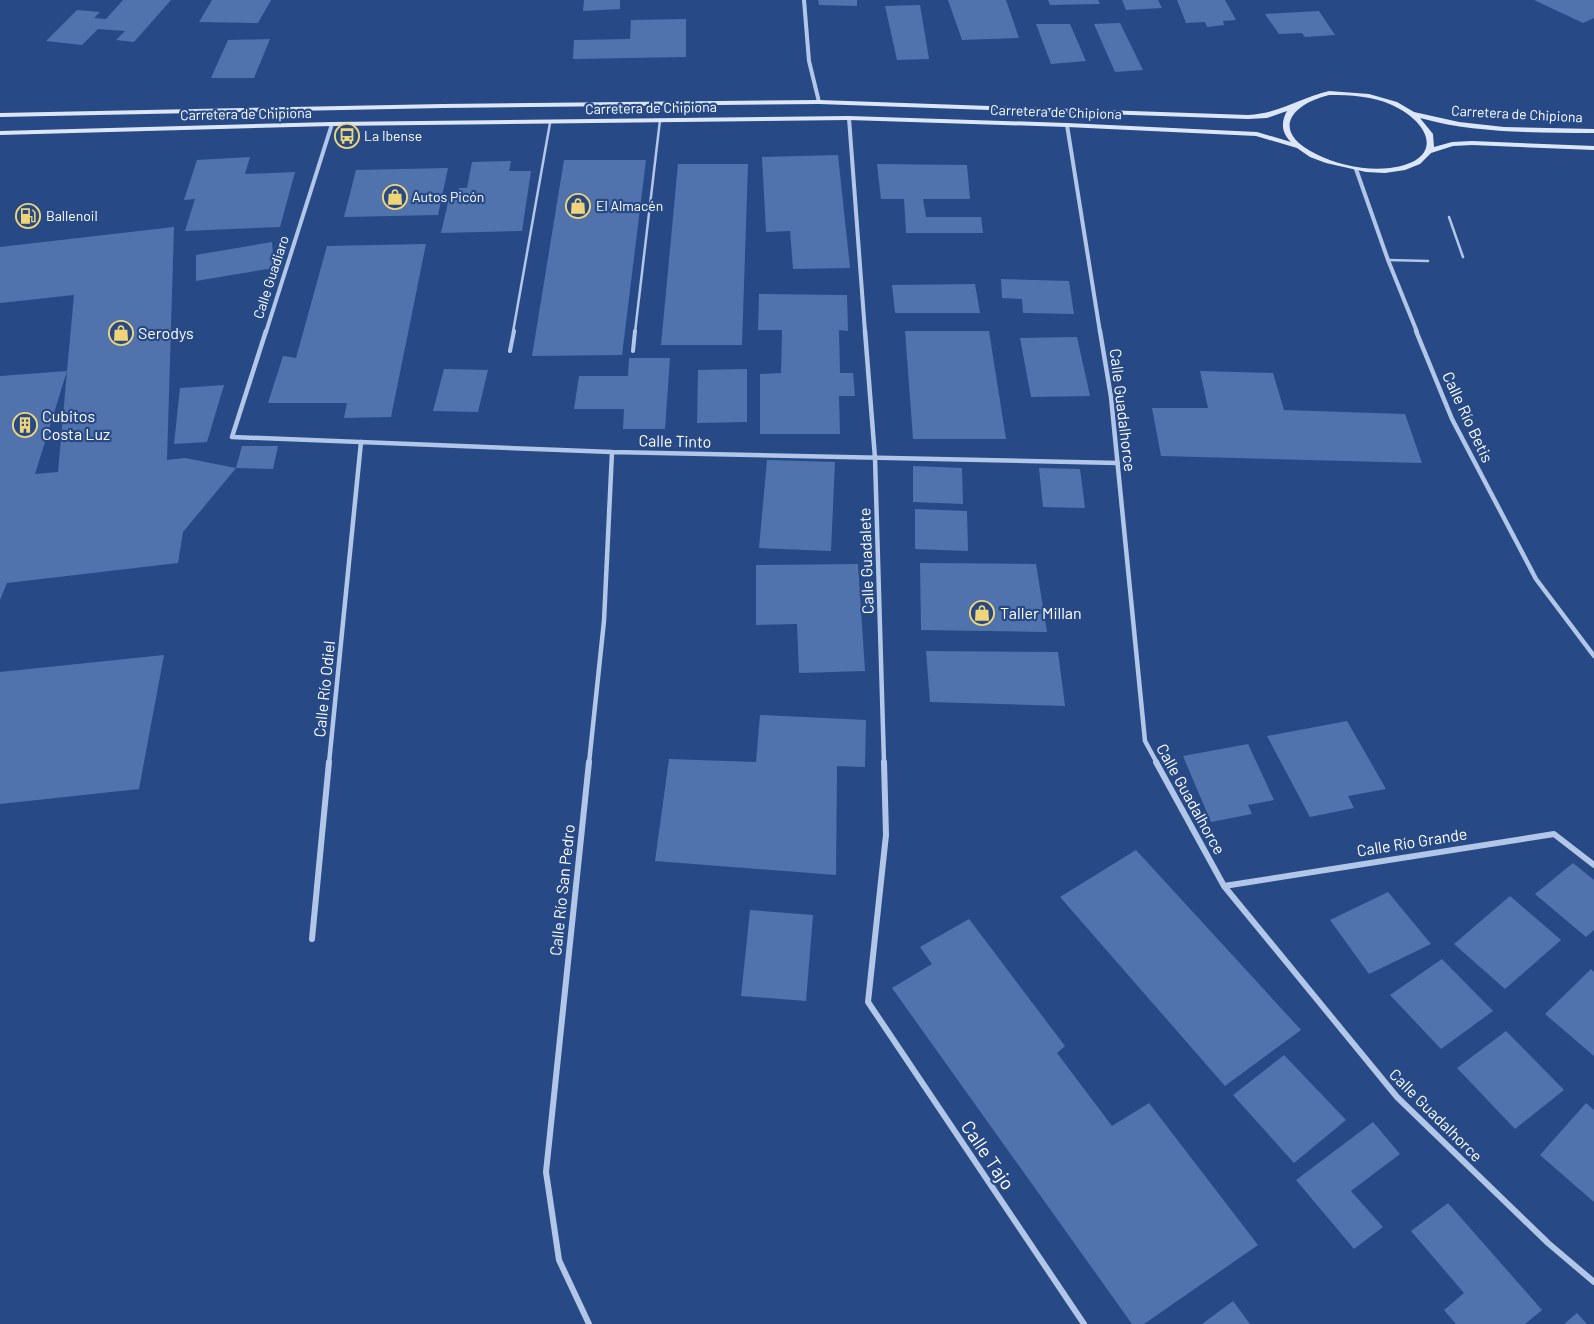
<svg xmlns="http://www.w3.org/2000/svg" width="1594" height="1324" viewBox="0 0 1594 1324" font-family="Barlow,sans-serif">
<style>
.building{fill:#5073ae;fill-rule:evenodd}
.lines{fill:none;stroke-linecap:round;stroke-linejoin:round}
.lane-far1{stroke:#b2c7e8;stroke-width:2.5}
.lane{stroke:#b2c7e8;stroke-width:4}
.street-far2{stroke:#b2c7e8;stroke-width:4}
.street-far1{stroke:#b2c7e8;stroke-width:4.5}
.street{stroke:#b2c7e8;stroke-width:6}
.secondary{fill:#dce6f7;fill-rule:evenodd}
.labels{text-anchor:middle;stroke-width:4.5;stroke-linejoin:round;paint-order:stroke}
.far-street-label{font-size:14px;fill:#fff;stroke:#274a86}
.far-poi-label{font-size:14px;fill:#fff;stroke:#274a86;text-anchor:start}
.poi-label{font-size:16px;fill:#fff;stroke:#274a86;text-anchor:start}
.street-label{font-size:16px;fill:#fff;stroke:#274a86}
.near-street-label{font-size:19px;fill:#fff;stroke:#274a86}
</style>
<rect width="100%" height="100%" fill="#274a86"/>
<path class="building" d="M123 0H171L134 42 116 40 125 31 98 29 82 45 46 41 77 10 100 12 94 18 106 19Z
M212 0H271L258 23 199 22Z
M584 0H620V9L583 11Z
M818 0H857V6L819 5Z
M948 0H1006L1019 38 962 40Z
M1048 0H1098L1100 4 1050 5Z
M1122 0H1158L1162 8 1126 10Z
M1177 0H1225L1236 20 1223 21 1224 25 1207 27 1205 22 1186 23Z
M1534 0H1594V18L1583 23Z
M920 5 929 59 897 60 885 6Z
M1319 11 1335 35 1305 37 1302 33 1279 34 1265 14Z
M686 19V57L573 59 574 40 630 39 631 20Z
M1120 23 1143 70 1115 72 1094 24Z
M1036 24H1070L1086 61 1051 64Z
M270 39 254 78H211L228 40Z
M838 155 850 268 793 269 790 231 766 232 762 157Z
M250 157 245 174 295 172 280 227 185 231 195 199 184 200 197 160Z
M564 160H646L622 355 532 356Z
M511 161 509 171H531L522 231 441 233 449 198H457L459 188H467L472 162Z
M678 164H748L742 345H661Z
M877 164 967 165 970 199H923L926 217H981L983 233H906L904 199H881Z
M448 168 438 215 344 217 356 170Z
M174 227 167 460 185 458 236 468 242 446H278L273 469 236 468 183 532 178 563 7 583 0 600V376L67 371 74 295 0 303V247ZM67 371 58 472 35 474Z
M272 242 274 268 196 281V255Z
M426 244 391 417 344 418 347 403H268L283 356 296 358 327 246Z
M1001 279 1069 281 1074 314 1023 313 1022 299 1002 298Z
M975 284 980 313H895L892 285Z
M759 294 847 295 848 331 839 330 840 373H853L855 396H839L840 434H760V374L781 373 782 330H758Z
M905 331H989L1006 439H913Z
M1077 337 1090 396 1031 397 1020 338Z
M629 358H670L665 429H623L624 409H574L579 376H628Z
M444 369 488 370 478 412 433 411Z
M747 369V422L697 423 698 370Z
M1200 371 1273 373 1284 410 1405 414 1422 463 1161 456 1152 408H1208Z
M224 385 207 442 174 444 180 388Z
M767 460 835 462 831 551 759 548Z
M913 466 962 468 963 504 913 502Z
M1039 468 1080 469 1085 508 1043 507Z
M915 509 967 511 968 551 915 549Z
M920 563 1036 564 1047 632 921 630Z
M858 564 865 671 799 673 797 624 756 625V565Z
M926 651 1058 652 1065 706 930 702Z
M164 655 139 789 0 804V672Z
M760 715 866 720 865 767 837 766 836 875 655 861 669 759 756 762Z
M1347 721 1386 789 1348 796 1354 808 1310 817 1267 736Z
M1248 744 1274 800 1248 805 1252 814 1211 822 1183 756Z
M1136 850 1301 1030 1225 1086 1060 897Z
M1573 863 1594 880V930L1586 937 1535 894Z
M1388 892 1431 944 1369 974 1330 920Z
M1510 896 1561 940 1505 989 1454 944Z
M750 910 813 915 806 1001 741 996Z
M969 919 1065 1046 1057 1053 1112 1126 1149 1103 1258 1245 1144 1324H1132L892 988 932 964 920 947Z
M1442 959 1493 1011 1441 1049 1390 995Z
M1591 969 1594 972V1056L1545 1014Z
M1506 1031 1564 1090 1515 1129 1457 1068Z
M1284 1055 1346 1120 1294 1163 1233 1095Z
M1586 1103 1594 1110V1202L1540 1155Z
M1373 1122 1400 1154 1351 1191 1383 1227 1354 1249 1296 1180Z
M1448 1203 1542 1310 1525 1324H1456L1444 1310 1464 1293 1411 1231Z
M1233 1301 1250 1324H1202Z
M1577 1313 1587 1324H1564Z"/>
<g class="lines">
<path class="lane-far1" d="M1449 217 1463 257
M1388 260 1428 261
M513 332 550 123
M635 332 660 120"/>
<path class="lane" d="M510 351 514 331
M633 351 635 331"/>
<path class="street-far2" d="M804 0 809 61 819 102
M849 118 865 332
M1067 125 1100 332
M1356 169 1388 260 1417 332
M266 332 332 124"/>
<path class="street-far1" d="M266 331 232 437 612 452 1118 463
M865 331 875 458 884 763
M1100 331 1111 397 1145 741 1157 763
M1416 331 1452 419 1536 579 1594 656
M329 763 361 442
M589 763 604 621 612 452"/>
<path class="street" d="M884 762 886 835 868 1002 1084 1324
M1156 762 1224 886 1397 1097 1548 1243 1594 1282
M1224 886 1554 834 1594 865
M312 939 329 762
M589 1324 559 1260 546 1172 589 762"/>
<path class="secondary" d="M1329 91 1369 94 1397 102 1414 112 1459 122 1504 127 1594 129V133C1536 132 1477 134 1420 118L1433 134 1434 147 1452 142 1472 141 1594 146V150L1472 145 1453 146 1431 153 1420 164 1405 170 1385 173 1366 172 1326 163 1310 157 1297 148 1256 136 1067 127 849 120 332 126 0 135V131L332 122 849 116 1067 123 1257 132 1291 142C1281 132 1281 122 1287 111L1267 118 1248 119 819 104 443 108 0 117V113L443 104 819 100 1248 115C1281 113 1299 98 1329 91ZM1329 95C1351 95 1373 96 1392 105 1433 124 1444 161 1390 168 1366 171 1338 165 1316 154 1271 132 1289 105 1329 95Z"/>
</g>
<defs>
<symbol id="bus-ring" viewBox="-11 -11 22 22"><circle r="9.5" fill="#274a86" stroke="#f0d578" stroke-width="1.5"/><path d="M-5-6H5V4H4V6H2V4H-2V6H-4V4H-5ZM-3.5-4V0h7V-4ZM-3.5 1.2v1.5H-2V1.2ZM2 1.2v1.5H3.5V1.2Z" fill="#f0d578"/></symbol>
<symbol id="shop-ring" viewBox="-11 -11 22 22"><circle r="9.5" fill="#274a86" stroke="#f0d578" stroke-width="1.5"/><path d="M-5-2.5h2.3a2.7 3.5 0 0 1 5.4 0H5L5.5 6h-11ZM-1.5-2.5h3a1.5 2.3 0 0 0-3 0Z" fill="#f0d578"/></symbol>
<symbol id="fuel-ring" viewBox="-11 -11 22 22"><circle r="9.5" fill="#274a86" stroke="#f0d578" stroke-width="1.5"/><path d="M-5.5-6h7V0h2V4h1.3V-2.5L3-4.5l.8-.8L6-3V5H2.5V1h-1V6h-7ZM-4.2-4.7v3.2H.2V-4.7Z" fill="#f0d578"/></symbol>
<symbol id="building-ring" viewBox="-11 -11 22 22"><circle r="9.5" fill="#274a86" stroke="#f0d578" stroke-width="1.5"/><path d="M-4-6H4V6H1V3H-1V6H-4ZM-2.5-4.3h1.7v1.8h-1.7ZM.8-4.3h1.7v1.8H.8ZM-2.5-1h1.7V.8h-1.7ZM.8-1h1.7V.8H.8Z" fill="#f0d578"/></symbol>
</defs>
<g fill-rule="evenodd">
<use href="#bus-ring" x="333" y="122" width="28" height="28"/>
<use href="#shop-ring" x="381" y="183" width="28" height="28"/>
<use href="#shop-ring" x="564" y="192" width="28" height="28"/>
<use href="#fuel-ring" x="14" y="202" width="28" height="28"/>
<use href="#shop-ring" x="107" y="319" width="28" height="28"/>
<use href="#building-ring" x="11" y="411" width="28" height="28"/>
<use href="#shop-ring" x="968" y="599" width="28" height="28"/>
</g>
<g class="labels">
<g class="far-street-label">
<text transform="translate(651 108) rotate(-1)" y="5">Carretera de Chipiona</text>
<text transform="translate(1056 112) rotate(2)" y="5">Carretera de Chipiona</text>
<text transform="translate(246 114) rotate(-1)" y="5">Carretera de Chipiona</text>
<text transform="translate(1517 114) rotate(3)" y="5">Carretera de Chipiona</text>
<text transform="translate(271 277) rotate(-72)" y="5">Calle Guadiaro</text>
</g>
<g class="far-poi-label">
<text x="364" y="141">La Ibense</text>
<text x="412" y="202">Autos Picón</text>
<text x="596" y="211">El Almacén</text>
<text x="46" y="221">Ballenoil</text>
</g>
<g class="poi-label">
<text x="138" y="339">Serodys</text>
<text x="42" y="422">Cubitos<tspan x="42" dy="18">Costa Luz</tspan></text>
<text x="1000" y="619">Taller Millan</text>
</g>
<g class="street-label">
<text transform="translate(1123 410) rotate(83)" y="6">Calle Guadalhorce</text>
<text transform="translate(1468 417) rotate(65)" y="6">Calle Río Betis</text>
<text transform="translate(675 441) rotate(1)" y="6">Calle Tinto</text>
<text transform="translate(866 561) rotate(-92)" y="6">Calle Guadalete</text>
<text transform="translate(324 689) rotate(-84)" y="6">Calle Río Odiel</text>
<text transform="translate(1191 799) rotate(61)" y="6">Calle Guadalhorce</text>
<text transform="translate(1412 842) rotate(-9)" y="6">Calle Río Grande</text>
<text transform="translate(562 890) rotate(-84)" y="6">Calle Río San Pedro</text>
<text transform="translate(1436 1115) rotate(45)" y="6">Calle Guadalhorce</text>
</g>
<g class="near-street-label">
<text transform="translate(988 1155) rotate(56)" y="7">Calle Tajo</text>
</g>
</g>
</svg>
